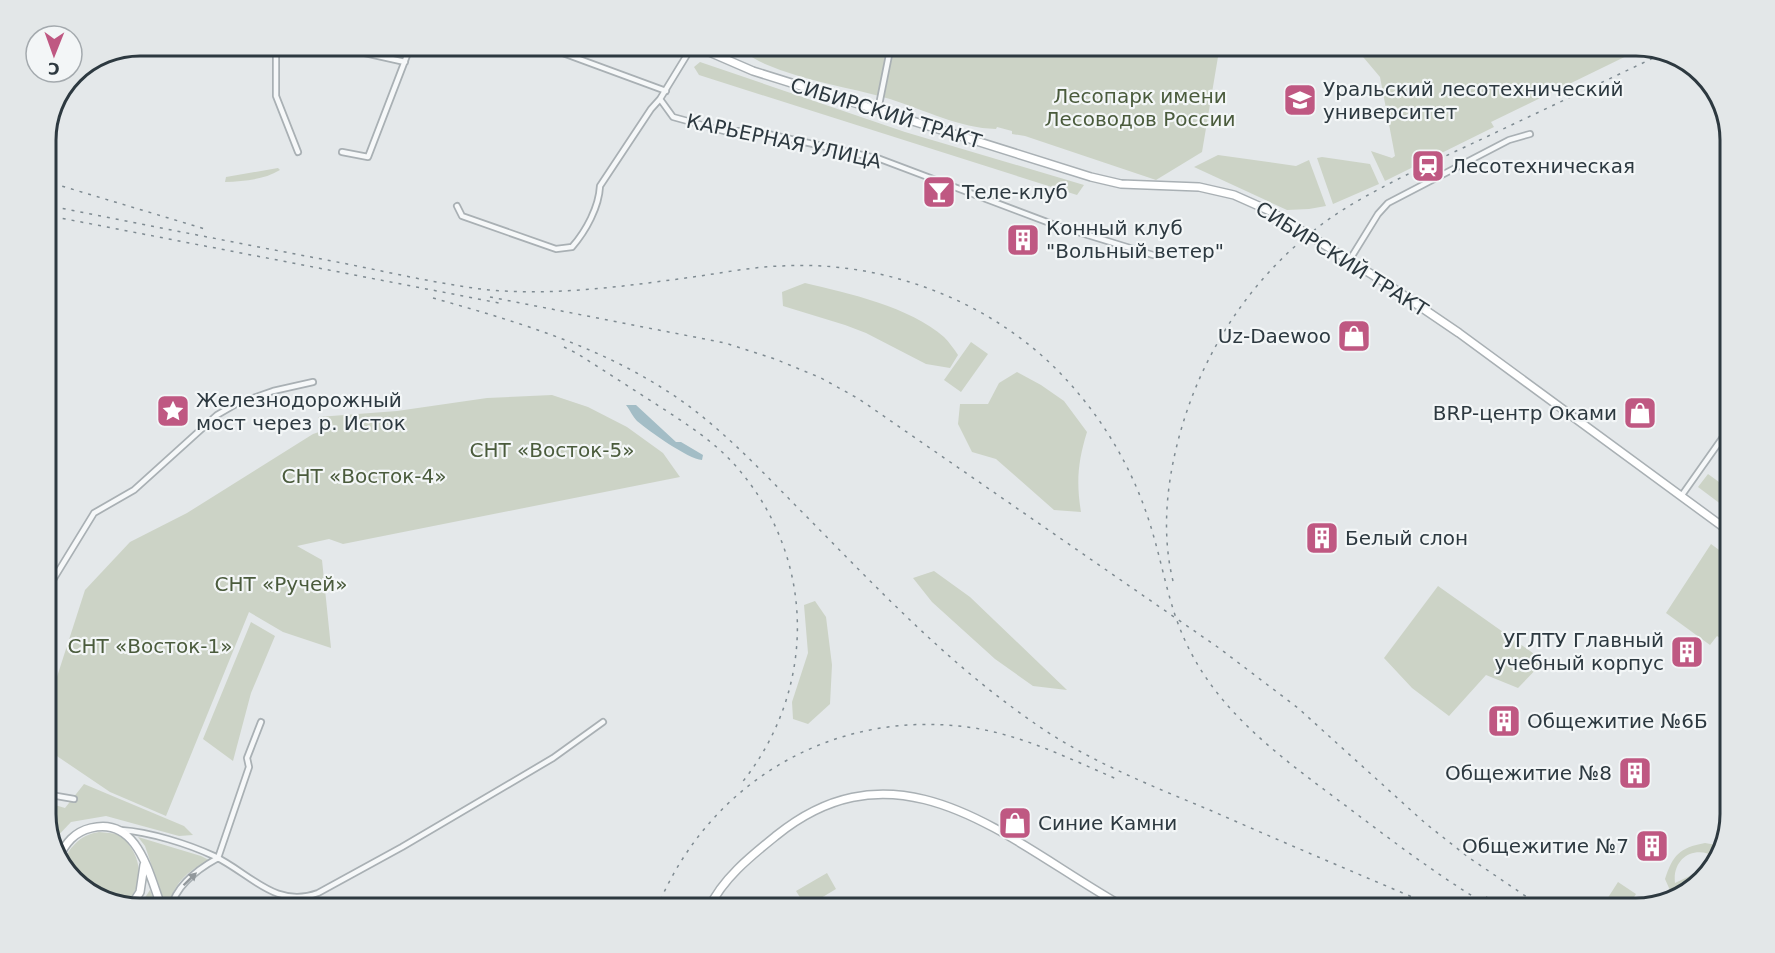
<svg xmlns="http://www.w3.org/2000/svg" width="1775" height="953" viewBox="0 0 1775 953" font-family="'DejaVu Sans',sans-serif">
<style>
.green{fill:#ccd3c6}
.water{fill:#a3bdc6}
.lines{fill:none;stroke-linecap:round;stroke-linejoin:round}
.street-casing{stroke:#a9b0b4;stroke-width:8}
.secondary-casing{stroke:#a9b0b4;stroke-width:10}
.street{stroke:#f6f8f9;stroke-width:4.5}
.secondary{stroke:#fff;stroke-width:7}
.rail{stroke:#7f8b92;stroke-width:1.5;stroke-dasharray:3 6;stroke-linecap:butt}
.oneway{fill:#92989c}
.labels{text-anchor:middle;stroke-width:4.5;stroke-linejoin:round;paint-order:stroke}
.poi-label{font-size:20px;fill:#2d3940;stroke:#f3f6f7;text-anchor:start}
.park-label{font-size:20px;fill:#4a5b3c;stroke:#f3f6f7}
.street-label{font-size:20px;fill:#2d3940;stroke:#f3f6f7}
.rim{fill:none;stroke:#2d3940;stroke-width:3}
</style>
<rect width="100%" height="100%" fill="#e4e8ea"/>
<path class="green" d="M727 45H1220L1202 152 1156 180 1025 136 1012 134V131L997 127 996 129C959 128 925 110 890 99 848 87 805 81 765 64 752 58 741 49 727 45Z
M1353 45H1635L1645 47 1491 122 1494 127 1385 181 1371 151 1392 158 1395 156 1380 77Z
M700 62 905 132 1084 185 1077 195 699 75 694 67Z
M1218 155 1296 166 1309 160 1326 206 1309 209 1287 210 1194 167Z
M1322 157 1370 164 1379 184 1333 204 1317 158Z
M278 168 280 170C263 180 245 181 225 182L226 177Z
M805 283C848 293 910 307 944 337 949 342 954 349 958 355L950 368 926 364 866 333 845 325 783 306 782 292Z
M971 342 988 354 961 392 944 380Z
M1017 372 1041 385 1064 401 1087 432C1078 461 1076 482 1081 512L1054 510 996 459 972 452 958 424 960 404H988L999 383Z
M552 395 588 407 627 427 663 453 680 477 343 544 329 539 297 546 322 560 331 648 283 632 249 612 166 816 110 792 45 748V714L85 590 130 542 187 513 313 434 319 432 318 417 397 411 487 398Z
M1708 474 1730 490V511L1698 487Z
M1711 544 1730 558V645L1717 636 1710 645 1666 613Z
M934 571 970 597 1067 690 1033 686 995 659 932 602 913 578Z
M1438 586 1544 661 1518 688 1486 675 1449 716 1412 688 1384 658Z
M815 601 826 617 832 665 830 704 808 724 793 719 792 702 808 653 804 605Z
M251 622 275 636 251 693 233 761 203 739Z
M84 784 184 826 193 835 179 836 106 816 71 822 53 841 46 821 55 805 65 808Z
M99 832 119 834C141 852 148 885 124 904L98 898 61 866C69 848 79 835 99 832Z
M138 837 201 856 209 860C186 872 174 883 168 908H166L145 846Z
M1705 843 1722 846 1717 858C1696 844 1672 857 1675 883L1711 866 1688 892 1673 897 1665 879C1673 855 1679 848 1705 843Z
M827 873 836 889 806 907 796 891Z
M1618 882 1636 894 1627 908 1602 907Z
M150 890 157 908H138Z"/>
<path class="water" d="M626 405H636L676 442H681L703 455 702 460C688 459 649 431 637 421 633 417 630 410 626 405Z"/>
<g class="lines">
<defs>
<path id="street" d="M278 45 276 51V96L298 152
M329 45 405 62
M541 45 666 91
M693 45 660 99 673 117 724 131H755L880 159 1055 225 1153 255
M878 110 891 45
M342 152 368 157 411 45
M457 206 462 216 556 249 572 247C586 231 599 207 600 186L651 109 660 99
M1349 261 1378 214 1388 203 1509 140 1530 134
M1682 495 1730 427
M45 593 94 513 134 490 217 415 236 404 273 391 313 382
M45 794 74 799
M121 830C150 832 188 844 214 856 250 873 275 909 318 893L402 847 553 758 603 722
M218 858 249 767 247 758 261 722
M171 908C176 885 198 869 218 858"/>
<path id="secondary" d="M693 45 753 71 1091 177 1121 184 1199 187 1234 195 1270 211 1384 282 1459 333 1730 532
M58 858C66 843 74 832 91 828 138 816 149 875 162 908
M131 906 140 892 144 865
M709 908C723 878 751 856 777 835 904 733 1015 847 1126 908"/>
</defs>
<use href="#street" class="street-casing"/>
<use href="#secondary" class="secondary-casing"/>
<use href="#street" class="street"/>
<use href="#secondary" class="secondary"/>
<path class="rail" d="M45 181 205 229
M45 205C141 224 237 243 332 261 384 271 437 284 489 290 557 296 626 286 693 277 722 273 751 267 781 266 883 260 990 300 1061 374 1105 420 1136 474 1153 534 1163 568 1169 604 1183 636 1217 715 1288 762 1354 812 1399 846 1443 879 1492 908
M45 215 499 303
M490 297 725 343 775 359 821 378 859 399 1219 648 1298 708 1425 823 1468 857 1543 908
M433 298C522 323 610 349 686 404 731 437 769 479 809 519 879 590 948 663 1030 720 1085 760 1150 785 1212 811 1287 844 1363 876 1438 908
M564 347 578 354C606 372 634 390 662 408 688 425 713 441 734 464 817 556 818 690 740 785
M1173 581C1160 528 1168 471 1184 420 1211 333 1270 254 1349 206 1391 181 1437 160 1482 139 1543 110 1605 81 1666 52
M1486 897 1506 908
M657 908C710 780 836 707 974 728 1025 736 1072 760 1119 780"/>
</g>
<defs><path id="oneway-solid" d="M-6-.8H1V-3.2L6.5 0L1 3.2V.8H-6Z" transform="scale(1.5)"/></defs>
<use class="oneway" href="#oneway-solid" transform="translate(190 879) rotate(-44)"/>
<defs>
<symbol id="university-square" viewBox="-11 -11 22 22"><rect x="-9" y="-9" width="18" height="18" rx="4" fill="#bf5882" stroke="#f3f6f7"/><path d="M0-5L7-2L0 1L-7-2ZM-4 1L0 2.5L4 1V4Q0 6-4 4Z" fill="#fff"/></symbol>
<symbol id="station-square" viewBox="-11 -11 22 22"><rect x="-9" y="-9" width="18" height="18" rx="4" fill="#bf5882" stroke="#f3f6f7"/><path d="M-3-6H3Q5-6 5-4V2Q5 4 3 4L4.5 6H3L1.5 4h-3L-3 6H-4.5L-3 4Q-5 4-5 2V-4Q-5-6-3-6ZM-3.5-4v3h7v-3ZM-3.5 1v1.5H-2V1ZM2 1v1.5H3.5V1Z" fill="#fff"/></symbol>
<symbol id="bar-square" viewBox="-11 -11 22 22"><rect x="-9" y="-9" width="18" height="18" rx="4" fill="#bf5882" stroke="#f3f6f7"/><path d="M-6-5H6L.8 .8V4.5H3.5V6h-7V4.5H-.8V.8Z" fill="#fff"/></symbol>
<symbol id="building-square" viewBox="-11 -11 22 22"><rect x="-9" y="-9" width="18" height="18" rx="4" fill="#bf5882" stroke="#f3f6f7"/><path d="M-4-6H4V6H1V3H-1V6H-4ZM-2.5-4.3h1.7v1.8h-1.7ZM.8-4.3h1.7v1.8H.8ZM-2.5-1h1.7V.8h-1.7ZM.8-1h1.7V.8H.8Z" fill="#fff"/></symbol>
<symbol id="shop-square" viewBox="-11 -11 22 22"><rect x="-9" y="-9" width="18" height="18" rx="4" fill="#bf5882" stroke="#f3f6f7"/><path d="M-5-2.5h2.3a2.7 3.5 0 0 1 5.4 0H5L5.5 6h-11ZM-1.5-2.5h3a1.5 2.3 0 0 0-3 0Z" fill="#fff"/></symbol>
<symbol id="sight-square" viewBox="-11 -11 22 22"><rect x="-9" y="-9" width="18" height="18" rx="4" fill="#bf5882" stroke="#f3f6f7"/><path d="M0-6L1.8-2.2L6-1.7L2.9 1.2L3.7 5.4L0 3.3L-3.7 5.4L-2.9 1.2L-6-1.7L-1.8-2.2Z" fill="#fff"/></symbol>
</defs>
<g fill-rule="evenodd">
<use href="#university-square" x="1281" y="81" width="38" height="38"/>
<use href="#station-square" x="1409" y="147" width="38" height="38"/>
<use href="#bar-square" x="920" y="173" width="38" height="38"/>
<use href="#building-square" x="1004" y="221" width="38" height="38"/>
<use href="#shop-square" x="1335" y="317" width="38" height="38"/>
<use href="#sight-square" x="154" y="392" width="38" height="38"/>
<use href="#shop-square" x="1621" y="394" width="38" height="38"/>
<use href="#building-square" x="1303" y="519" width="38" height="38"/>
<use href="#building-square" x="1668" y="633" width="38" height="38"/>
<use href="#building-square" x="1485" y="702" width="38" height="38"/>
<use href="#building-square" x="1616" y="754" width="38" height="38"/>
<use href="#shop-square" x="996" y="804" width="38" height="38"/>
<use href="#building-square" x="1633" y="827" width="38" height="38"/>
</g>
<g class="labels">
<g class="poi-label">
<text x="1323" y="96">Уральский лесотехнический<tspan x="1323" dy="23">университет</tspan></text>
<text x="1451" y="173">Лесотехническая</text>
<text x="962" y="199">Теле-клуб</text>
<text x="1046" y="235">Конный клуб<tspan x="1046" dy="23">"Вольный ветер"</tspan></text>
<text x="1331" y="343" text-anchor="end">Uz-Daewoo</text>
<text x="196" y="407">Железнодорожный<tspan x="196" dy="23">мост через р. Исток</tspan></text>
<text x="1617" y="420" text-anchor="end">BRP-центр Оками</text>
<text x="1345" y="545">Белый слон</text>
<text x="1664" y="647" text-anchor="end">УГЛТУ Главный<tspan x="1664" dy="23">учебный корпус</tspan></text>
<text x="1527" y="728">Общежитие №6Б</text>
<text x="1612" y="780" text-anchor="end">Общежитие №8</text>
<text x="1038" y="830">Синие Камни</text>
<text x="1629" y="853" text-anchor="end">Общежитие №7</text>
</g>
<g class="park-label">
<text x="1140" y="103">Лесопарк имени<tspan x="1140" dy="23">Лесоводов России</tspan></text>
<text x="552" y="457">СНТ «Восток-5»</text>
<text x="364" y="483">СНТ «Восток-4»</text>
<text x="281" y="591">СНТ «Ручей»</text>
<text x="150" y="653">СНТ «Восток-1»</text>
</g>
<g class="street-label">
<text transform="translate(886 113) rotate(17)" y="7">СИБИРСКИЙ ТРАКТ</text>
<text transform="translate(784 141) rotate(12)" y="7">КАРЬЕРНАЯ УЛИЦА</text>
<text transform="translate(1342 259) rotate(32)" y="7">СИБИРСКИЙ ТРАКТ</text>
</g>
</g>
<path d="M0 0H1775V953H0ZM140 56H1636A84 84 0 0 1 1720 140V814A84 84 0 0 1 1636 898H140A84 84 0 0 1 56 814V140A84 84 0 0 1 140 56Z" fill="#e3e7e8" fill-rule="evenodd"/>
<path class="rim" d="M140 56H1636A84 84 0 0 1 1720 140V814A84 84 0 0 1 1636 898H140A84 84 0 0 1 56 814V140A84 84 0 0 1 140 56Z"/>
<g transform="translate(54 54) rotate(181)"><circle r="28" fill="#f3f6f7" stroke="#a4aaae" stroke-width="1.5"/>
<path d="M0-4.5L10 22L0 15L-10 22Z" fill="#bf5882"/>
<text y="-9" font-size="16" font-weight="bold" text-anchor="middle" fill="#2d3940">С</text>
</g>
</svg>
